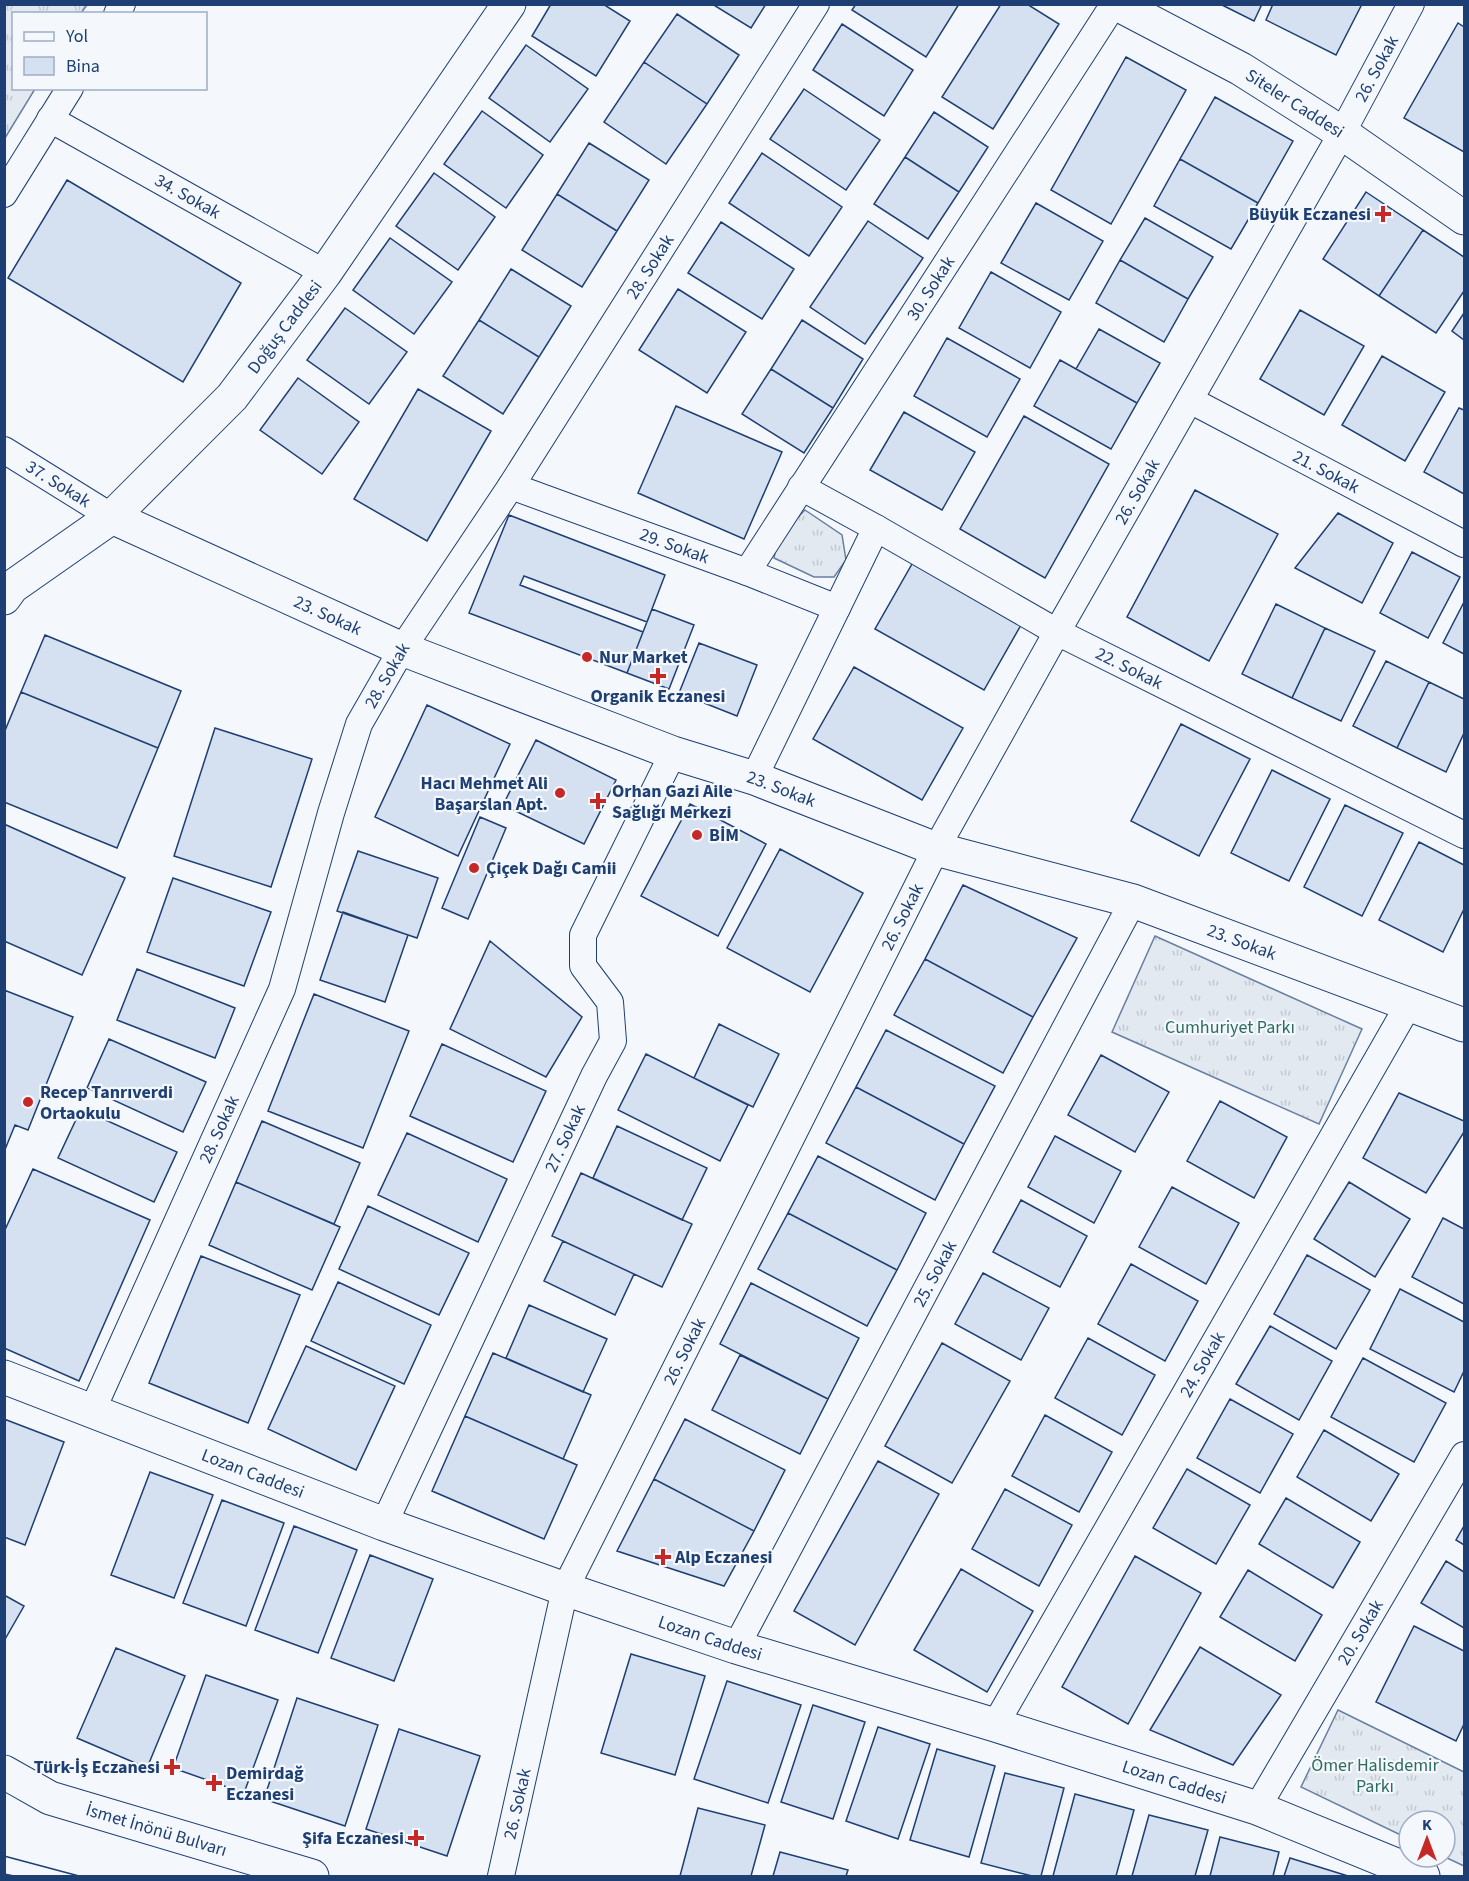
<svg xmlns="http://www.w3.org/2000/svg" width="1469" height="1881" viewBox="0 0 1469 1881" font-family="'Source Sans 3',sans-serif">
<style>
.grass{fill:url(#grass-tufts);stroke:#687fa3;stroke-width:1.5}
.building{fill:#d5e0f0;stroke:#1d3f73;stroke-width:1.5}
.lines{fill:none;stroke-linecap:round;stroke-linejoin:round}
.street-casing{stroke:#1d3f73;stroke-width:28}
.secondary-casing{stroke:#1d3f73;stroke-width:35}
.primary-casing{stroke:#1d3f73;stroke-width:35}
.street{stroke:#f4f7fb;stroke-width:26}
.secondary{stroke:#f4f7fb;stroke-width:33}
.primary{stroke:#f4f7fb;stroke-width:33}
.tram{stroke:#1d3f73;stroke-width:1.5}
.poi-dot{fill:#c62828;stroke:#f4f7fb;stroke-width:2}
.labels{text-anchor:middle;stroke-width:4.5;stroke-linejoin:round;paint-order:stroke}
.street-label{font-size:18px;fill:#1d3f73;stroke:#f4f7fb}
.poi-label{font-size:18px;font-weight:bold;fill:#1d3f73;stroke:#f4f7fb;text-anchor:start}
.park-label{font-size:18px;fill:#2c6c60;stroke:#f4f7fb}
</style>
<defs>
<pattern id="grass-tufts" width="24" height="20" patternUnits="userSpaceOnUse" patternTransform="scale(1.5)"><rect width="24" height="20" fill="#e3e9f0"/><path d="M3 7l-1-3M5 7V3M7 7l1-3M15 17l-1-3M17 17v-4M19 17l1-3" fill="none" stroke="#c2c9d1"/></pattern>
</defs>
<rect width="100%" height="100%" fill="#f4f7fb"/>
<path class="grass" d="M5 4 87 5 81 13 14 14V88L35 89 5 138Z
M805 510 842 535 846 560 834 577H814L774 558 778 537Z
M1155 936 1362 1029 1319 1124 1112 1032Z
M1338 1710 1464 1772V1866L1445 1857V1821H1409V1839L1301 1787Z"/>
<path class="building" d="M551 4H603L630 21 596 76 532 36Z
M712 4H766L751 28Z
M856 4H959L926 57 852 10Z
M1001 4H1027L1059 24 993 129 942 97Z
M1220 4H1262L1254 21Z
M1273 4H1362L1336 55 1266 20Z
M677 14 739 55 707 104 644 62Z
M1458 23 1464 27V152L1404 118Z
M842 24 913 70 884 116 813 70Z
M526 45 588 89 550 142 489 98Z
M1126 57 1186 90 1111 224 1051 190Z
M644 62 707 104 666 164 604 122Z
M804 89 880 140 846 190 770 139Z
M1215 97 1293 141 1258 203 1180 159Z
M482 111 543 155 506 208 444 164Z
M934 112 988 147 959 192 905 157Z
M589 143 649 180 617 231 557 194Z
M762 153 842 207 809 256 729 203Z
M905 157 959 192 928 239 874 204Z
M1180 159 1258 203 1231 249 1154 206Z
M434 173 495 217 458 270 396 226Z
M67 180 241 283 183 382 8 278Z
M1366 192 1423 230 1379 296 1323 259Z
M557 194 617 231 582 287 522 250Z
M1036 203 1103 241 1069 300 1001 263Z
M1145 218 1213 257 1188 299 1120 260Z
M868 221 923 258 865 344 810 307Z
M721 222 794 269 762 319 688 273Z
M1423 230 1464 257V291L1436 333 1379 296Z
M390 238 452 282 414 334 353 290Z
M1120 260 1188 299 1164 342 1096 303Z
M511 269 571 306 539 357 479 320Z
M991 272 1061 312 1030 368 959 328Z
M678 289 746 332 707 393 639 350Z
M345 308 407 352 369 404 307 360Z
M1300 310 1364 346 1324 415 1260 379Z
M1464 313V340L1452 331Z
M479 320 539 357 503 414 443 376Z
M802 320 863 359 833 408 771 369Z
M1099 329 1160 363 1137 403 1076 369Z
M947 338 1020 379 987 437 914 396Z
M1382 356 1445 392 1405 461 1342 425Z
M1060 360 1137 403 1111 449 1034 406Z
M771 369 833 408 804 453 742 414Z
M298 378 359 422 322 474 260 430Z
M418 389 491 431 427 541 354 499Z
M676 406 782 452 744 539 638 493Z
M1459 408 1464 410V494L1424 472Z
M904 412 975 452 942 510 870 470Z
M1024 416 1109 464 1045 578 960 529Z
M1195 490 1278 534 1209 661 1127 617Z
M1338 513 1393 543 1362 603 1295 568Z
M509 515 665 575 647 622 524 576 520 585 643 632 627 673 469 613Z
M1412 552 1460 577 1428 638 1380 613Z
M916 557 1025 618 984 690 875 629Z
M1464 602V654L1443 643Z
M1276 604 1325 628 1292 698 1242 674Z
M652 609 694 625 669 689 627 673Z
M1325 628 1375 651 1341 721 1292 698Z
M45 635 181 691 158 748 21 692Z
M699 643 757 665 737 716 679 693Z
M1386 661 1429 682 1397 748 1353 726Z
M854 667 963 728 922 800 813 739Z
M1429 682 1464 699V733L1446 772 1397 748Z
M21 692 158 748 117 848 4 802V733Z
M427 705 510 744 458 856 375 817Z
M1181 724 1250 759 1199 856 1131 821Z
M215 728 312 759 271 887 174 856Z
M536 740 616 780 584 844 503 805Z
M1272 770 1330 799 1289 881 1231 853Z
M690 804 766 844 718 936 641 896Z
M1345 805 1403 833 1362 916 1304 887Z
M480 817 506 828 468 919 442 908Z
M4 824 125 878 82 975 4 941Z
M1419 842 1464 865V909L1443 952 1379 920Z
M780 849 863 893 810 992 727 948Z
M358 851 438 878 417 938 337 911Z
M173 878 271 912 244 986 147 952Z
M963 885 1077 938 1033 1017 925 959Z
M343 912 408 935 385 1002 320 980Z
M490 941 582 1017 546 1077 450 1029Z
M925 959 1033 1017 1003 1073 894 1015Z
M137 969 235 1008 215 1058 117 1020Z
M4 990 73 1017 28 1130 15 1125 4 1152Z
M314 994 409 1031 363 1148 268 1111Z
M719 1024 779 1054 753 1107 694 1078Z
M886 1030 995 1086 964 1144 856 1087Z
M109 1039 206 1082 183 1132 87 1088Z
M442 1044 546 1091 513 1162 410 1116Z
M646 1054 748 1105 720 1161 618 1110Z
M1101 1055 1169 1092 1135 1152 1068 1115Z
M856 1087 964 1144 935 1200 826 1143Z
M1399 1093 1464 1121V1132L1426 1193 1363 1158Z
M1220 1101 1287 1137 1254 1198 1187 1161Z
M81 1109 177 1152 154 1202 58 1158Z
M262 1121 360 1163 334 1224 236 1182Z
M617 1126 707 1168 682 1220 593 1178Z
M407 1133 507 1179 478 1242 378 1195Z
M1055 1136 1121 1171 1094 1223 1028 1187Z
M818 1156 926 1213 897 1270 788 1213Z
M33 1169 150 1220 79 1381 4 1348V1232Z
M581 1173 692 1224 662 1287 552 1236Z
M236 1182 340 1227 312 1290 209 1245Z
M1349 1182 1410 1219 1375 1277 1314 1239Z
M1172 1187 1239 1223 1206 1284 1139 1247Z
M1021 1200 1087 1236 1060 1287 993 1252Z
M368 1206 469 1253 439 1315 339 1269Z
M788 1213 897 1270 867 1326 758 1269Z
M1443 1218 1464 1229V1304L1412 1277Z
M563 1241 634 1274 615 1315 544 1281Z
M1307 1255 1370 1290 1336 1349 1274 1314Z
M201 1256 300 1295 248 1423 149 1383Z
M1131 1264 1198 1301 1165 1361 1098 1324Z
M983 1273 1049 1308 1021 1360 955 1324Z
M338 1282 431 1325 404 1384 311 1341Z
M751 1283 859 1338 828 1399 720 1344Z
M1400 1289 1464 1322V1371L1454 1392 1370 1349Z
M529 1305 607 1339 583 1392 506 1358Z
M1270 1326 1332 1361 1299 1420 1236 1384Z
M1088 1338 1155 1375 1122 1435 1055 1398Z
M942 1343 1010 1381 952 1483 885 1446Z
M306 1346 395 1386 356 1470 268 1429Z
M493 1353 591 1395 563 1459 465 1416Z
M740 1355 828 1399 800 1454 712 1410Z
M1363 1358 1446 1403 1414 1462 1331 1417Z
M1230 1399 1293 1434 1260 1493 1197 1458Z
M1045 1415 1112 1452 1079 1512 1012 1476Z
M465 1416 577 1465 544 1539 432 1491Z
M4 1419 64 1442 25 1545 4 1537Z
M685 1419 785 1470 754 1531 654 1479Z
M1324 1430 1399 1474 1371 1521 1297 1477Z
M878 1461 939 1494 855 1645 794 1611Z
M1187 1469 1250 1505 1216 1564 1153 1528Z
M150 1472 213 1495 174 1598 111 1575Z
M654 1479 754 1531 724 1586 617 1551Z
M1005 1489 1072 1525 1039 1586 972 1549Z
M1286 1498 1360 1542 1333 1588 1259 1544Z
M222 1500 284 1523 246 1626 183 1603Z
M294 1526 357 1550 318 1653 255 1630Z
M1464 1526V1545L1456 1540Z
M370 1555 433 1579 394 1681 331 1658Z
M1135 1556 1201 1593 1128 1724 1062 1687Z
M1446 1561 1464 1572V1628L1421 1603Z
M961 1569 1033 1611 987 1692 914 1650Z
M1248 1570 1322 1615 1295 1661 1220 1617Z
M4 1595 24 1606 4 1641Z
M1414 1626 1464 1651V1724L1456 1741 1376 1702Z
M1200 1647 1281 1695 1233 1765 1150 1730Z
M116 1648 185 1676 147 1768 77 1738Z
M631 1654 705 1676 675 1775 601 1753Z
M206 1675 278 1700 244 1793 173 1768Z
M727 1681 801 1705 768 1803 694 1779Z
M297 1698 378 1725 345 1826 264 1799Z
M813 1705 865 1722 833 1819 781 1802Z
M878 1727 930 1744 898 1839 846 1821Z
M399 1729 480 1756 447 1856 366 1829Z
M937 1749 995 1766 969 1857 910 1840Z
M1005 1773 1064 1788 1041 1876H1032L981 1863Z
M1075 1794 1134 1810 1116 1876H1053Z
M698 1808 765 1825 751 1876H680Z
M1149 1815 1208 1830 1195 1876H1132Z
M1220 1837 1279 1852 1273 1876H1210Z
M780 1852 848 1870 846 1876H773Z
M1290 1858 1348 1876H1284Z"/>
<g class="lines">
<defs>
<g id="street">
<path d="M117 14 122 4"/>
<path id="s1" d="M50 119 325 273"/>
<path d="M4 194 70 88"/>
<path id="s2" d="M1190 400 1464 544"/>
<path id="s3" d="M4 450 112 517"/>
<path id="s4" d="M511 486 747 572 837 608"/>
<path id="s5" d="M801 487 876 528 1057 632 1464 835"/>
<path id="s6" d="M747 572 1114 4"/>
<path d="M754 778 876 528"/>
<path id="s7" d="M92 1411 282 989 331 813 359 724 402 649 511 486 816 4"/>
<path id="s8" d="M384 1524 594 1076 613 1041 610 1002 583 966V935L673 753"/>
<path id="s9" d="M736 1647 1133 901"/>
<path id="s10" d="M995 1725 1409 1004"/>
<path id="s11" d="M1257 1808 1464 1455"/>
<path id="s12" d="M501 1876 565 1589 936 849 1057 632 1342 133 1411 4"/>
</g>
<g id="secondary">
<path id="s13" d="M1117 4 1241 69 1342 133 1464 218"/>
<path id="s14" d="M112 517 402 649 673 753 754 778 936 849 1133 901 1464 1025"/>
<path id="s15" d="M4 598 12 587 112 517 232 397 325 273 509 4"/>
<path id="s16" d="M4 1377 384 1524 565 1589 736 1647 995 1725 1257 1808 1423 1876"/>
</g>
<g id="primary">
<path id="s17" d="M4 1772 50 1798 312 1876"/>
</g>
</defs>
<use href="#street" class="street-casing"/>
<use href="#secondary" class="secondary-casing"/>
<use href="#primary" class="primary-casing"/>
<use href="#street" class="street"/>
<use href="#secondary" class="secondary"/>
<use href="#primary" class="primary"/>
<path class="tram" d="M4 1856 79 1876
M4 1874 14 1876"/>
</g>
<g class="poi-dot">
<path d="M1380 205h6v6h6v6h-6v6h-6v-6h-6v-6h6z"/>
<circle cx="587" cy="657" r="6"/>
<path d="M655 667h6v6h6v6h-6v6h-6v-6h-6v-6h6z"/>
<circle cx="560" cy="793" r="6"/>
<path d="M595 792h6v6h6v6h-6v6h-6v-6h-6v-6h6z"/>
<circle cx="697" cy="835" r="6"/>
<circle cx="474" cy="868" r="6"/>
<circle cx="28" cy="1102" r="6"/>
<path d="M660 1548h6v6h6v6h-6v6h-6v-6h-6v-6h6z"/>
<path d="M169 1758h6v6h6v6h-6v6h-6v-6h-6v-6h6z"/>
<path d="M211 1774h6v6h6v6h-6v6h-6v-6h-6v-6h6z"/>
<path d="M413 1829h6v6h6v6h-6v6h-6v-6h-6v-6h6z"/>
</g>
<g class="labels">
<g class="street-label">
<text dy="6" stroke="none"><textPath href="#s12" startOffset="2018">26. Sokak</textPath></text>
<text dy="6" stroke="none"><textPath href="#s13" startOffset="204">Siteler Caddesi</textPath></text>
<text dy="6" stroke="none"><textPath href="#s1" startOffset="158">34. Sokak</textPath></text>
<text dy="6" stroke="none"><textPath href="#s7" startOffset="1281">28. Sokak</textPath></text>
<text dy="6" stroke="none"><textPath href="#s6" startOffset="338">30. Sokak</textPath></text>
<text dy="6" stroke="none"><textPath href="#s15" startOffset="393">Doğuş Caddesi</textPath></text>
<text dy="6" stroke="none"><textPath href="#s2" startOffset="154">21. Sokak</textPath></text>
<text dy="6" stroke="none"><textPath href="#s3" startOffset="64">37. Sokak</textPath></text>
<text dy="6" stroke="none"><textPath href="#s12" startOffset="1532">26. Sokak</textPath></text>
<text dy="6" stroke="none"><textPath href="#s4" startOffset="174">29. Sokak</textPath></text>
<text dy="6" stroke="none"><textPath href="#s14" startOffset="237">23. Sokak</textPath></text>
<text dy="6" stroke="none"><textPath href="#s5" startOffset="375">22. Sokak</textPath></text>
<text dy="6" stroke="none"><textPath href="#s7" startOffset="795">28. Sokak</textPath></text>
<text dy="6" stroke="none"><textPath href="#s14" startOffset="723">23. Sokak</textPath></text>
<text dy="6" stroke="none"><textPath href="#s12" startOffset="1046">26. Sokak</textPath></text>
<text dy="6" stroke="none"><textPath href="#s14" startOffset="1209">23. Sokak</textPath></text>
<text dy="6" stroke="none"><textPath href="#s7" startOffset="309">28. Sokak</textPath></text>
<text dy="6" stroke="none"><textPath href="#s8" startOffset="426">27. Sokak</textPath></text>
<text dy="6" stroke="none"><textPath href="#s9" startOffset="423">25. Sokak</textPath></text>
<text dy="6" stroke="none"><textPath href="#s12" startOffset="560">26. Sokak</textPath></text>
<text dy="6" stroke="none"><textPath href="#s10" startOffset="416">24. Sokak</textPath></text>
<text dy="6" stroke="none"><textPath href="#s16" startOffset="267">Lozan Caddesi</textPath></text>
<text dy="6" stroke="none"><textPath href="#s11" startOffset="204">20. Sokak</textPath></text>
<text dy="6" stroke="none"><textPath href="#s16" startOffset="753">Lozan Caddesi</textPath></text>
<text dy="6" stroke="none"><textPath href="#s16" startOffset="1239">Lozan Caddesi</textPath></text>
<text dy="6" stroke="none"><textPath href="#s12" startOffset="74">26. Sokak</textPath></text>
<text dy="6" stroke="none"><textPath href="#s17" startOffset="164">İsmet İnönü Bulvarı</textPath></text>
</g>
<g class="poi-label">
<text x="1371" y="220" text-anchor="end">Büyük Eczanesi</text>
<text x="599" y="663">Nur Market</text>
<text x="658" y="702" text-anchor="middle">Organik Eczanesi</text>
<text x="548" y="789" text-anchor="end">Hacı Mehmet Ali<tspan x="548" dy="21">Başarslan Apt.</tspan></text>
<text x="612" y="797">Orhan Gazi Aile<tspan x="612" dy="21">Sağlığı Merkezi</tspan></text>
<text x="709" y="841">BİM</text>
<text x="486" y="874">Çiçek Dağı Camii</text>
<text x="40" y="1098">Recep Tanrıverdi<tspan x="40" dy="21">Ortaokulu</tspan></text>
<text x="675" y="1563">Alp Eczanesi</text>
<text x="160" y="1773" text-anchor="end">Türk-İş Eczanesi</text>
<text x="226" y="1779">Demirdağ<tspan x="226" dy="21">Eczanesi</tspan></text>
<text x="404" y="1844" text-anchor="end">Şifa Eczanesi</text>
</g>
<g class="park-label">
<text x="1230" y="1033">Cumhuriyet Parkı</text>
<text x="1375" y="1771">Ömer Halisdemir<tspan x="1375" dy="21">Parkı</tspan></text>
</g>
</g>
<rect width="1469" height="1881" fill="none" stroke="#1d3f73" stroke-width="12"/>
<rect x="12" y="12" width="195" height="78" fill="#f4f7fb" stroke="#9eadc5" stroke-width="1.5"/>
<rect x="24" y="32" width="30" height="9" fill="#f4f7fb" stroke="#9eadc5" stroke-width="1.5"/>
<text x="66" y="42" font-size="18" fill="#1d3f73">Yol</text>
<rect x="24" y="57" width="30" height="18" fill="#d5e0f0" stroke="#9eadc5" stroke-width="1.5"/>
<text x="66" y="72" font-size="18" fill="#1d3f73">Bina</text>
<g transform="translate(1427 1839)"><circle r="28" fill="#f4f7fb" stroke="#9eadc5" stroke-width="1.5"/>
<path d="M0-4.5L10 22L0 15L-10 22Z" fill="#c62828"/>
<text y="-9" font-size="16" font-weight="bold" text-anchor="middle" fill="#1d3f73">K</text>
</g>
</svg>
